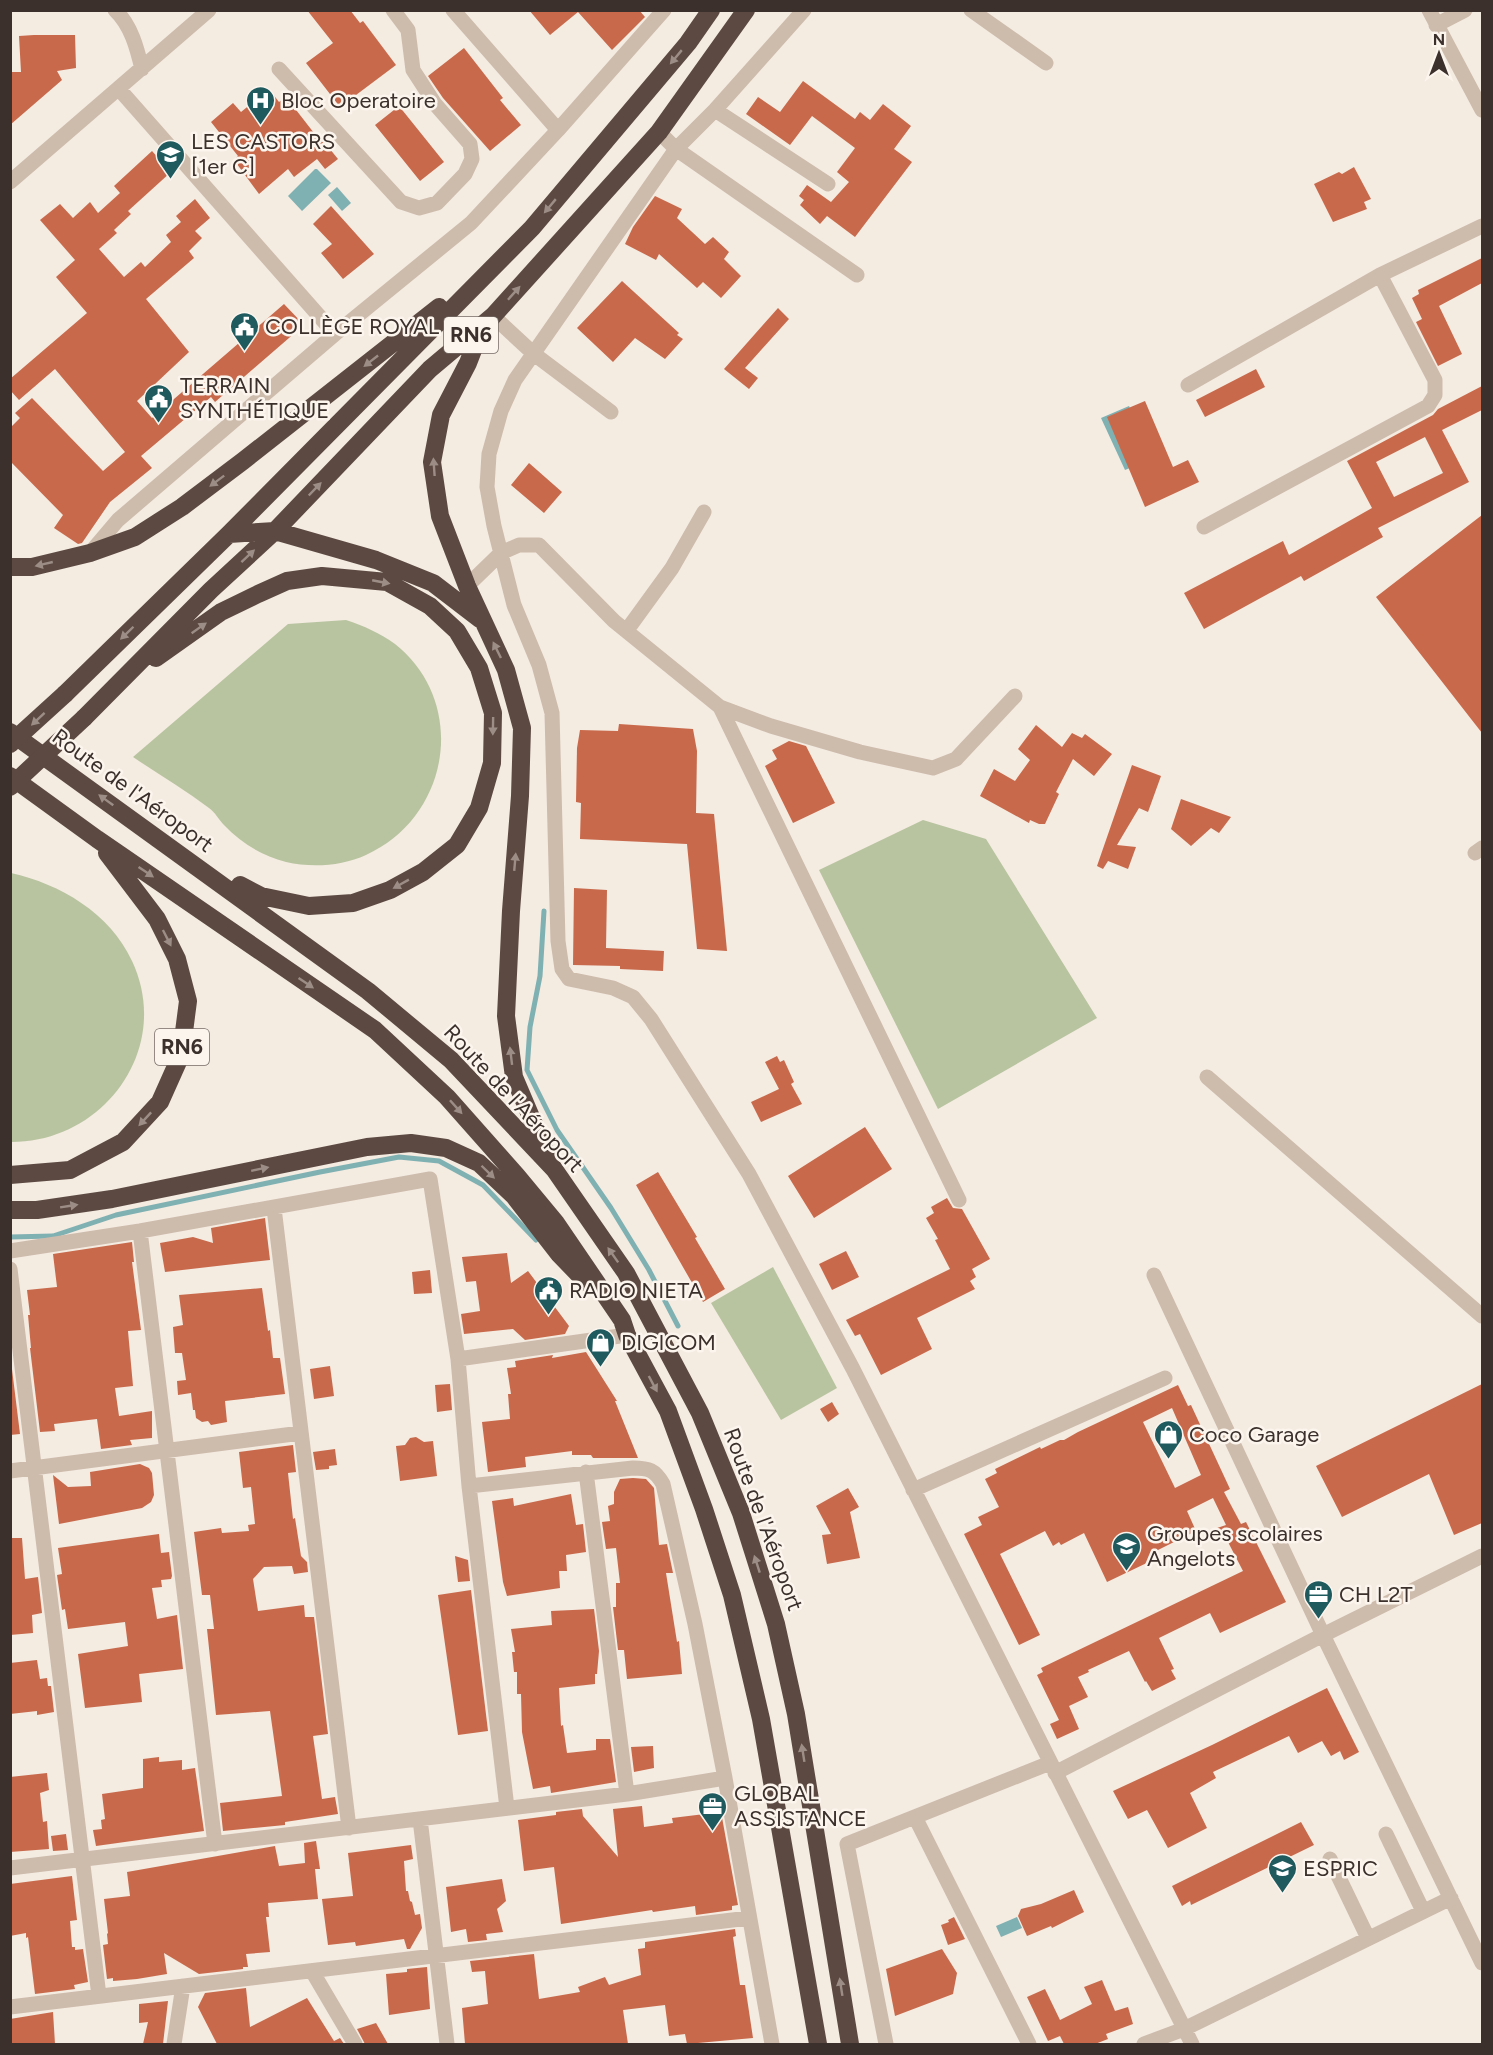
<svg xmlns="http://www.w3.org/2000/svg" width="1493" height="2055" viewBox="0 0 1493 2055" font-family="Figtree,sans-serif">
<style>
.green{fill:#b8c4a0}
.water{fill:#7fb0b2}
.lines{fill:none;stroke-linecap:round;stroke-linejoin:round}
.stream{stroke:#7fb0b2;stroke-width:5}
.building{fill:#c8694b;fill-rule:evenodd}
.minor{stroke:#cdbbac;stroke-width:15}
.highway{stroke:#5c4a42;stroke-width:18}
.highway-bridge{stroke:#5c4a42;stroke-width:18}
.oneway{fill:#9c8e87}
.labels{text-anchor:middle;stroke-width:5;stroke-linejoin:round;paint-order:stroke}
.shield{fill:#fbf5ee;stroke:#756b66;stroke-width:1.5}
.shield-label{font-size:21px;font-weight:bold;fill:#3b302b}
.poi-label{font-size:22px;fill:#3b302b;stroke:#fbf5ee;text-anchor:start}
.street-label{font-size:22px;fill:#3b302b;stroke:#fbf5ee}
</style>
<rect width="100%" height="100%" fill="#f4ebe1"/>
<path class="green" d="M346 620C364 626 380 633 395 644 469 703 450 817 366 855 342 866 312 868 286 862 262 856 241 843 224 825 219 820 215 812 209 808 185 790 158 774 133 757L288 624Z
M923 820 986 839 1097 1018 938 1109 819 870Z
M11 873C60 884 110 913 132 961 173 1048 104 1143 10 1142Z
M773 1267 837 1388 781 1420 711 1303Z"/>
<path class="water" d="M315 169H317L331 183 302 211 288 196Z
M337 187 351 203 342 211 328 195Z
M1129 406 1153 458 1125 470 1101 418Z
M1017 1917 1022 1928 1001 1937 996 1926Z"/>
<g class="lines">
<path class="stream" d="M544 911 540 976 530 1027 527 1070 557 1130 611 1208 649 1270 678 1326
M10 1237 53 1236 116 1215 320 1172 399 1157 439 1161 483 1185 536 1240"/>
</g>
<path class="building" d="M307 10H350L360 23 363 21 396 65 340 107 306 63 333 43Z
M529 10H639L645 17 612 50 578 12 550 35Z
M34 35H75L76 68 57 71 62 80 10 125V72H21L19 36Z
M464 48 503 98 500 100 521 125 490 151 443 98 428 76Z
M803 81 855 119 860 112 870 120 883 104 911 126 894 149 912 162 855 237 827 216 820 224 800 205 804 200 799 196 807 185 831 202 849 182 837 172 855 148 812 116 790 145 746 114 758 97 780 112Z
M269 89 279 102 286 97 314 133 316 132 338 159 325 169 317 159 294 177 288 169 259 194 234 160 238 156 211 122 233 103 241 112Z
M399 106 444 162 420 181 375 125Z
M152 151 171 172 128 211 131 214 114 230 117 233 99 249 124 277 141 262 145 267 171 242 166 235 181 222 176 216 195 199 210 218 195 231 202 238 189 251 194 258 146 299 189 352 137 401 152 418 284 304 304 325 215 402 211 397 141 456 152 468 110 502 82 543 78 544 54 528 63 515 10 461V428L20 418 15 413 32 398 103 471 125 452 55 369 19 400 10 390V379L87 313 56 277 75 260 40 220 60 204 73 218 90 202 98 213 120 193 114 186Z
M1354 167 1371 199 1364 202 1367 209 1333 222 1314 184 1339 172 1342 174Z
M655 196 682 209 677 218 705 244 713 237 729 252 724 259 741 276 721 298 703 282 697 288 659 254 656 260 625 244 633 227Z
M331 206 374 254 343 279 321 253 332 244 313 224Z
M1482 258V283L1439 306 1462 354 1438 366 1416 322 1422 319 1412 298 1419 294 1418 290Z
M622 281 679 333 677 335 683 339 665 359 635 338 613 362 577 328Z
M778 308 789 319 745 368 758 378 749 389 724 369Z
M1256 369 1265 387 1205 417 1196 400Z
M1482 386V410L1442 430 1469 482 1378 528 1383 537 1304 581 1301 576 1204 629 1184 593 1283 541 1289 555 1372 508 1347 461 1433 415 1438 409ZM1425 437 1443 473 1394 497 1376 462Z
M1145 401 1173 467 1188 460 1199 482 1145 507 1107 417Z
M529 463 562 492 544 513 511 485Z
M1482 515V733L1376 597Z
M619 724 693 729 697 751 696 813 714 814 727 951 697 949 687 844 580 839 581 803 576 802 577 748 580 730 618 731Z
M1036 725 1062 747 1072 733 1082 738 1085 734 1112 754 1094 776 1073 759 1056 792 1059 794 1045 824H1039L1030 820 1029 823 980 796 994 769 1015 781 1030 760 1018 749Z
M789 741 806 746 835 803 793 823 765 766 777 759 772 750Z
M1132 765 1161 776 1148 812 1139 808 1117 845 1136 847 1128 869 1108 861 1103 869 1097 866Z
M1181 799 1231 817 1219 833 1211 828 1191 846 1171 829Z
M574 888 607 890 606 948 664 951 663 971 620 969V966L573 965Z
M777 1056 780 1062 784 1060 794 1082 791 1084 802 1104 761 1122 751 1102 779 1089 765 1062Z
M865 1127 892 1169 814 1218 788 1176Z
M658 1172 697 1237 695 1238 725 1289 703 1302 636 1185Z
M947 1198 953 1208 962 1209 990 1259 972 1269 976 1277 970 1281 975 1289 917 1318 932 1349 881 1375 860 1334 855 1336 846 1320 950 1269 935 1240 938 1239 926 1218 934 1213 931 1207Z
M265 1218 270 1260 165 1272 160 1243 193 1237 213 1243 211 1228Z
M132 1242 134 1262H132L141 1330 128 1331 133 1386 115 1388 119 1416 152 1411V1438L130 1440 132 1445 101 1449 97 1419 54 1424 55 1431 40 1432 30 1348H31L28 1315H30L27 1290 57 1287 53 1254Z
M846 1251 859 1277 832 1290 819 1264Z
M507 1253 511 1283 528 1271 569 1326 565 1334 525 1340 513 1329 464 1334 461 1314 480 1311 476 1281 466 1282 462 1257Z
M430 1270 432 1293 414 1294 412 1272Z
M262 1288 268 1331 270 1330 273 1358H280L285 1394 225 1401 227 1422 211 1425 208 1421 202 1422 196 1418 195 1410H193L191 1393 178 1395 177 1381 186 1380 182 1353H175L173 1327 183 1325 179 1295Z
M586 1352 617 1401H615L638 1458H593L591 1455H572V1451L525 1457 526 1467 488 1472 482 1422 510 1419 508 1394H511L507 1368 516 1367 515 1361 553 1355 552 1358Z
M10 1353 20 1434 10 1435Z
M330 1366 334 1396 314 1399 310 1369Z
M450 1384 452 1410 437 1412 435 1385Z
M1482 1384V1523L1454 1535 1429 1474 1342 1517 1316 1466Z
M1178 1385 1188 1406 1191 1405 1230 1489 1224 1492 1241 1524 1246 1522 1286 1602 1220 1633 1210 1613 1159 1638 1174 1669 1171 1670 1176 1679 1152 1691 1146 1681 1145 1682 1129 1651 1088 1670 1089 1672 1078 1677 1088 1697 1069 1706 1079 1729 1057 1739 1050 1724 1059 1720 1037 1675 1043 1672 1041 1668 1243 1571 1228 1542 1225 1543 1217 1528 1226 1525 1213 1498 1187 1511 1196 1531 1150 1554 1153 1560 1107 1582 1084 1533 1061 1545 1059 1542 1053 1546 1045 1531 1000 1554 1040 1635 1019 1645 964 1534 982 1525 978 1517 999 1507 985 1479 997 1473 995 1469 1040 1447 1041 1449 1060 1440H1064L1078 1432ZM1172 1408 1201 1475 1175 1488 1143 1422Z
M832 1402 839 1414 828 1422 820 1409Z
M416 1437 424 1442 433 1441 437 1476 400 1481 396 1446 405 1445 410 1438Z
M293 1445 296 1472 288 1473 293 1519 295 1518 301 1556 307 1562 308 1572 294 1574 292 1566 264 1567 253 1579 258 1611 304 1605 305 1617H314L328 1734 313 1736 322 1799 335 1797 338 1814 285 1822V1825L223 1831 220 1803 282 1796 270 1711 216 1715 207 1629H214L210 1595H202L194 1532 221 1528 222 1533 249 1531 248 1525 255 1524 251 1487 243 1488 239 1452Z
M335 1449 337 1465 329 1466V1469L316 1470 313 1452Z
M140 1464 149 1468 152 1473 154 1495 151 1502 142 1508 59 1524 53 1475 68 1487 91 1486 90 1472Z
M633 1478 646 1479 654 1488 659 1545 667 1544 673 1573H666L677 1642 679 1641 682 1674 627 1679 624 1650H618L613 1607H616V1583H620L616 1548 606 1549 602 1522 610 1521 608 1506 614 1504V1492L620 1479Z
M848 1488 859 1507 850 1512 860 1558 827 1564 822 1535 831 1534 816 1506Z
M571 1494 576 1525 583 1524 586 1552 566 1555 567 1571H559L560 1588 507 1596 503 1582 492 1501 513 1498 514 1506Z
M159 1534 161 1553 169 1552 172 1576 171 1579 161 1580 162 1587 152 1588 157 1619 177 1615 183 1669 139 1674 142 1702 85 1708 78 1654 128 1646 125 1622 68 1629 65 1609 62 1610 57 1575 62 1574 58 1548Z
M10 1538H22L25 1579 38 1577 42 1613 32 1615 33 1633 10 1635Z
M455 1556 468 1560 470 1581 458 1582Z
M471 1590 488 1731 458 1735 438 1595Z
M594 1609 599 1651 597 1674H595V1684L559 1688 561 1726 563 1725 567 1753 596 1750V1739H610L616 1782 551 1793 550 1786 533 1789 522 1732 521 1694H517V1672H514L512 1652H515L511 1629 552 1625 551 1611Z
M37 1660 40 1679 47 1678 48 1686H51L54 1712 37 1715V1711L10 1714V1663Z
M1327 1688 1359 1752 1344 1760 1340 1751 1331 1756 1322 1741 1298 1753 1289 1736 1213 1772 1216 1778 1190 1793 1207 1828 1168 1848 1147 1810 1128 1819 1113 1791 1212 1745Z
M653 1746 654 1768 634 1772 631 1747Z
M159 1757V1762L182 1760V1770L195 1768 204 1831 96 1846 93 1830 102 1829 101 1820 105 1819 102 1794 143 1788V1759Z
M47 1773 49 1790 40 1793 43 1822 47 1821 49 1849 10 1852V1777Z
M642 1806 644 1827 673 1823 672 1818 721 1812 738 1905 732 1906V1910L696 1915 695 1906 653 1912 652 1910 561 1924 554 1867 524 1871 518 1820 556 1815V1812L582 1809 583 1816 618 1857 613 1809Z
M1301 1822 1314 1845 1191 1905 1190 1901 1182 1906 1172 1886Z
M66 1834 68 1850 53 1851 51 1836Z
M316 1841 320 1869H315L318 1899 268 1903 269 1917H266L270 1952 246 1954 248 1967H243V1969L199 1974 164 1953 167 1974 137 1979 113 1981V1978L107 1979 103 1945 108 1944 107 1934 108 1933 104 1899 130 1896 127 1872 275 1846 279 1866 305 1863 304 1843Z
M411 1845 413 1859 404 1861 406 1891H408L410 1901 412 1902 415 1915 420 1914 422 1928 410 1949H407L404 1939 356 1946 355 1942 328 1945 322 1899 353 1896 348 1853Z
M72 1876 77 1920 70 1921 72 1947H75V1950L83 1949 88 1982 74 1985 75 1989 35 1994 28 1937 26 1938V1933L10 1936V1884Z
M502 1879 506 1901 497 1909 503 1932 486 1934 487 1940 468 1942 466 1929 451 1932 446 1887Z
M1074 1890 1084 1912 1052 1928 1051 1926 1027 1936 1018 1916 1021 1909 1041 1904Z
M954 1917 965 1939 948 1945 941 1925 949 1922 948 1920Z
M735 1929 736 1936 733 1937 740 1985H745L753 2038 687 2044 685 2034 669 2036 665 2005 623 2010 628 2044H465L462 2008 488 2004 485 1971 472 1972 470 1961 534 1954 539 1999 580 1992 578 1987 605 1977 609 1985 641 1975 638 1949 645 1948V1942Z
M942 1949 957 1973 953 1994 895 2016 886 1969Z
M427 1967 430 2009 389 2015 386 1974 407 1972V1969Z
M1102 1980 1115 2011 1128 2007 1133 2024 1106 2034 1108 2039 1095 2044H1064L1060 2036 1048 2041 1027 1997 1045 1989 1060 2020 1092 2004 1084 1987Z
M246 1988 250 2027 307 1998 334 2041 340 2038 344 2044H217L198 2007 205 1993Z
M168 2001 163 2044H143L148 2022 139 2023V2004Z
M53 2012 55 2044H10V2019Z
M376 2023 388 2044H365L357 2029Z"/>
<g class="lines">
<path class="minor" d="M115 10C131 25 137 48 142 69
M453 10 558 130
M804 10 715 110 676 149 515 380 501 411 489 454 487 487 494 526 514 605 539 665 552 713 558 941 562 969 569 979 613 988 633 997 651 1019 749 1174 853 1369 1192 2044
M971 10 1046 63
M1429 10 1482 110
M1436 25 1465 10
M279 69 401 202 419 208 437 203 465 174 472 159 470 144 435 104 413 70 408 30 393 10
M119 89 335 334
M715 110 828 184
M659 132 676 149 857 275
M10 182 209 10
M493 316 534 354 611 412
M1188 385 1380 275 1482 226
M1204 527 1428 406 1435 395V380L1380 275
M90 553 118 520 335 334 471 223 558 130 664 10
M467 586 501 553 519 545H539L614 621 720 707 771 726 860 752 933 768 956 759 1015 696
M627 630 672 568 704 512
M720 707 959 1200
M1475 853 1482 848
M1207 1077 1482 1316
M274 1208 349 1828
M140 1231 215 1844
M10 1251 140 1231 430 1179 458 1359 469 1486 507 1808
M10 1269 99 1996
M1154 1275 1323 1635 1482 1963
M458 1359 627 1335
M10 1471 301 1433
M586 1472 627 1794
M469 1486 633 1468C649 1468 655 1470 663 1484L695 1624 725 1778 772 2044
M913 1490 1165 1378
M1055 1773 1323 1635 1482 1556
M915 1817 1029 2044
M420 1819 447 2044
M1386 1834 1423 1911
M1330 1859 1368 1938
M10 1868 627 1794 725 1778
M312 1971 355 2044
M10 2007 749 1918
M174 2044 183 1986
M886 2044 847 1844 1050 1763
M1144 2044 1184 2029 1451 1898"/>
<path class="highway" d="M482 327 468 363 441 415 432 462 440 516 467 586 506 670 522 728 520 796 511 911 506 1016 514 1077 548 1157
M229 534 275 531 376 560 433 583 480 619
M10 567H32L90 553 135 537 182 507 243 461 439 307
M156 658 221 612 258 594 287 581 322 576 387 582 430 606 457 631 479 668 493 713 492 763 479 808 457 845 423 872 390 890 353 903 309 906 261 896 240 885
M65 694 229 534 532 228 688 43 711 10
M84 718 211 590 275 531 430 369 493 316 659 132 746 10
M10 732 368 991 451 1060 554 1169 626 1273 700 1413 741 1513 776 1624 796 1714 850 2044
M10 776 97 839 375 1030 447 1097 517 1176 556 1223 622 1320 627 1335 668 1411 704 1509 732 1595 761 1719 818 2044
M10 1175 70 1170 123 1142 160 1102 181 1055 188 1001 177 959 157 919 107 853
M10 1210H37L112 1199 367 1147 411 1143 446 1148 479 1163 514 1196 559 1254 587 1283"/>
<path class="highway-bridge" d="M10 744 65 694
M10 787 84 718"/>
</g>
<defs><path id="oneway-solid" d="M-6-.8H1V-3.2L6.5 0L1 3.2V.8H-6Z" transform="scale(1.5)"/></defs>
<g class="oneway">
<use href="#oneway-solid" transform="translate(676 57) rotate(130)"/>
<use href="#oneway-solid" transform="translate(550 206) rotate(130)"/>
<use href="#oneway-solid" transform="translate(514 293) rotate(-48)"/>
<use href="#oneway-solid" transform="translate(371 361) rotate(142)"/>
<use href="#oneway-solid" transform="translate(434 467) rotate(-94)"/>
<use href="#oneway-solid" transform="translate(217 481) rotate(143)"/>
<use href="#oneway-solid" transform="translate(315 489) rotate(-46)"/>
<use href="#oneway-solid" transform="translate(248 556) rotate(-43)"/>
<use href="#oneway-solid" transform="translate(44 564) rotate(167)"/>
<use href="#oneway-solid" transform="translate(381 582) rotate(11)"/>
<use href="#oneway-solid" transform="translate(199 628) rotate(-35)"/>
<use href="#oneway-solid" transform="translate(127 633) rotate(136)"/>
<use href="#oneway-solid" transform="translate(497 650) rotate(-116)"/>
<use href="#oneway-solid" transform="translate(38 719) rotate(137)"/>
<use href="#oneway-solid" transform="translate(493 726) rotate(91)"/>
<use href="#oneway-solid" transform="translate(106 800) rotate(-144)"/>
<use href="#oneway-solid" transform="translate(515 862) rotate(-85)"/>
<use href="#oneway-solid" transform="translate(146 872) rotate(34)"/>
<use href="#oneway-solid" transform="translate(401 884) rotate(151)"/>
<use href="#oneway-solid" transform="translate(167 938) rotate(63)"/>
<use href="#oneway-solid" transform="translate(306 983) rotate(34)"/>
<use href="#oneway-solid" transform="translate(511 1056) rotate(-97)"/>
<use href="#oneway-solid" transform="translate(456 1107) rotate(48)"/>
<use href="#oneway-solid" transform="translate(145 1119) rotate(133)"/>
<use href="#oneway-solid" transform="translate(260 1169) rotate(-12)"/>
<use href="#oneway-solid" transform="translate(488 1172) rotate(44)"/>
<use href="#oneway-solid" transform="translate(69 1206) rotate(-9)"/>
<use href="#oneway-solid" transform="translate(613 1255) rotate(-125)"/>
<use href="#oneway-solid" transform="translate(653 1384) rotate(62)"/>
<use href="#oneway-solid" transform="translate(757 1564) rotate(-108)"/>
<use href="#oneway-solid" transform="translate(803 1753) rotate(-99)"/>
<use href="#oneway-solid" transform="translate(841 1987) rotate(-99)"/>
</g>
<defs>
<symbol id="hospital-pin" viewBox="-11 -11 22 30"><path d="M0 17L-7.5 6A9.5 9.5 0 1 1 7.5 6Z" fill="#1f5a5e" stroke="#fbf5ee"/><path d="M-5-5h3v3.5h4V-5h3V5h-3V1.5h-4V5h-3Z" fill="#fff"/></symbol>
<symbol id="school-pin" viewBox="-11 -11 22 30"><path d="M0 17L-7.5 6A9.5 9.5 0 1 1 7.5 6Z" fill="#1f5a5e" stroke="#fbf5ee"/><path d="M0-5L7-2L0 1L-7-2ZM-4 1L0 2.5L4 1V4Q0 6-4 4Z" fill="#fff"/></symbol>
<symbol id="civic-pin" viewBox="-11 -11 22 30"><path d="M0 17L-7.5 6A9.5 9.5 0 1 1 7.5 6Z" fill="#1f5a5e" stroke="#fbf5ee"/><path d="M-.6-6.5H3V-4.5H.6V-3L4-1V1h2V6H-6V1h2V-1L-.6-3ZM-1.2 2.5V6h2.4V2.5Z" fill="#fff"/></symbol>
<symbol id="shop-pin" viewBox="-11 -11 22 30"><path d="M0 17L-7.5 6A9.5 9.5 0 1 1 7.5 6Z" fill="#1f5a5e" stroke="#fbf5ee"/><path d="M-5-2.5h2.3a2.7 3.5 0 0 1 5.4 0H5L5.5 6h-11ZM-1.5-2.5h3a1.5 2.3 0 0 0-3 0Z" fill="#fff"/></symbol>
<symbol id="office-pin" viewBox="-11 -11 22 30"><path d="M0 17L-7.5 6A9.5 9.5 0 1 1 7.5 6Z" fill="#1f5a5e" stroke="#fbf5ee"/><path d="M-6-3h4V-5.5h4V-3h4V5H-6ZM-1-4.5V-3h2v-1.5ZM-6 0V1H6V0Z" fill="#fff"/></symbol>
</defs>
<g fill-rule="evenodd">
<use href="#hospital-pin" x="244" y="84" width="33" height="45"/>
<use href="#school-pin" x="154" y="138" width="33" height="45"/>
<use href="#civic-pin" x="228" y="310" width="33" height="45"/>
<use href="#civic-pin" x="142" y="382" width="33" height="45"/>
<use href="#civic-pin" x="532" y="1274" width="33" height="45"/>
<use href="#shop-pin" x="584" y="1326" width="33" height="45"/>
<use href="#shop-pin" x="1152" y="1418" width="33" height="45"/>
<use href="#school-pin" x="1110" y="1530" width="33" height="45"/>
<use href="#office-pin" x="1302" y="1578" width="33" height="45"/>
<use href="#office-pin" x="696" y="1790" width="33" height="45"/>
<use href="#school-pin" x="1266" y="1852" width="33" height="45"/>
</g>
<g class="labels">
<g class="shield">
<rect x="444" y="317" width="54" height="36" rx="4.5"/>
<rect x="155" y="1029" width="54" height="36" rx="4.5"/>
</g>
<g class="shield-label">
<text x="471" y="342">RN6</text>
<text x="182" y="1054">RN6</text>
</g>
<g class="poi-label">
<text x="281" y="108">Bloc Operatoire</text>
<text x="191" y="149">LES CASTORS<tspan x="191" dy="25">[1er C]</tspan></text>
<text x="265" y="334">COLLÈGE ROYAL</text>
<text x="180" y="393">TERRAIN<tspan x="180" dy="25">SYNTHÉTIQUE</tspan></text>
<text x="569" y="1298">RADIO NIETA</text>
<text x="621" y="1350">DIGICOM</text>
<text x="1189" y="1442">Coco Garage</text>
<text x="1147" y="1541">Groupes scolaires<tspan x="1147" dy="25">Angelots</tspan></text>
<text x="1339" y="1602">CH L2T</text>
<text x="734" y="1801">GLOBAL<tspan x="734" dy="25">ASSISTANCE</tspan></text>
<text x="1303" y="1876">ESPRIC</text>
</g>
<g class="street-label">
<text transform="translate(133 790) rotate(36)" y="8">Route de l'Aéroport</text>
<text transform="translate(514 1098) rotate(47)" y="8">Route de l'Aéroport</text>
<text transform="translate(764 1519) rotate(70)" y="8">Route de l'Aéroport</text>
</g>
</g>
<rect width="1493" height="2055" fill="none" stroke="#3b302b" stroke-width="24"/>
<g transform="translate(1439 54)" stroke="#fbf5ee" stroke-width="4.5" paint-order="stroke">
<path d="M0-4.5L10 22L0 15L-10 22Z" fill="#3b302b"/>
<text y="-9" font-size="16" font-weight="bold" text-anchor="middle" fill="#3b302b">N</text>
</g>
</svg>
